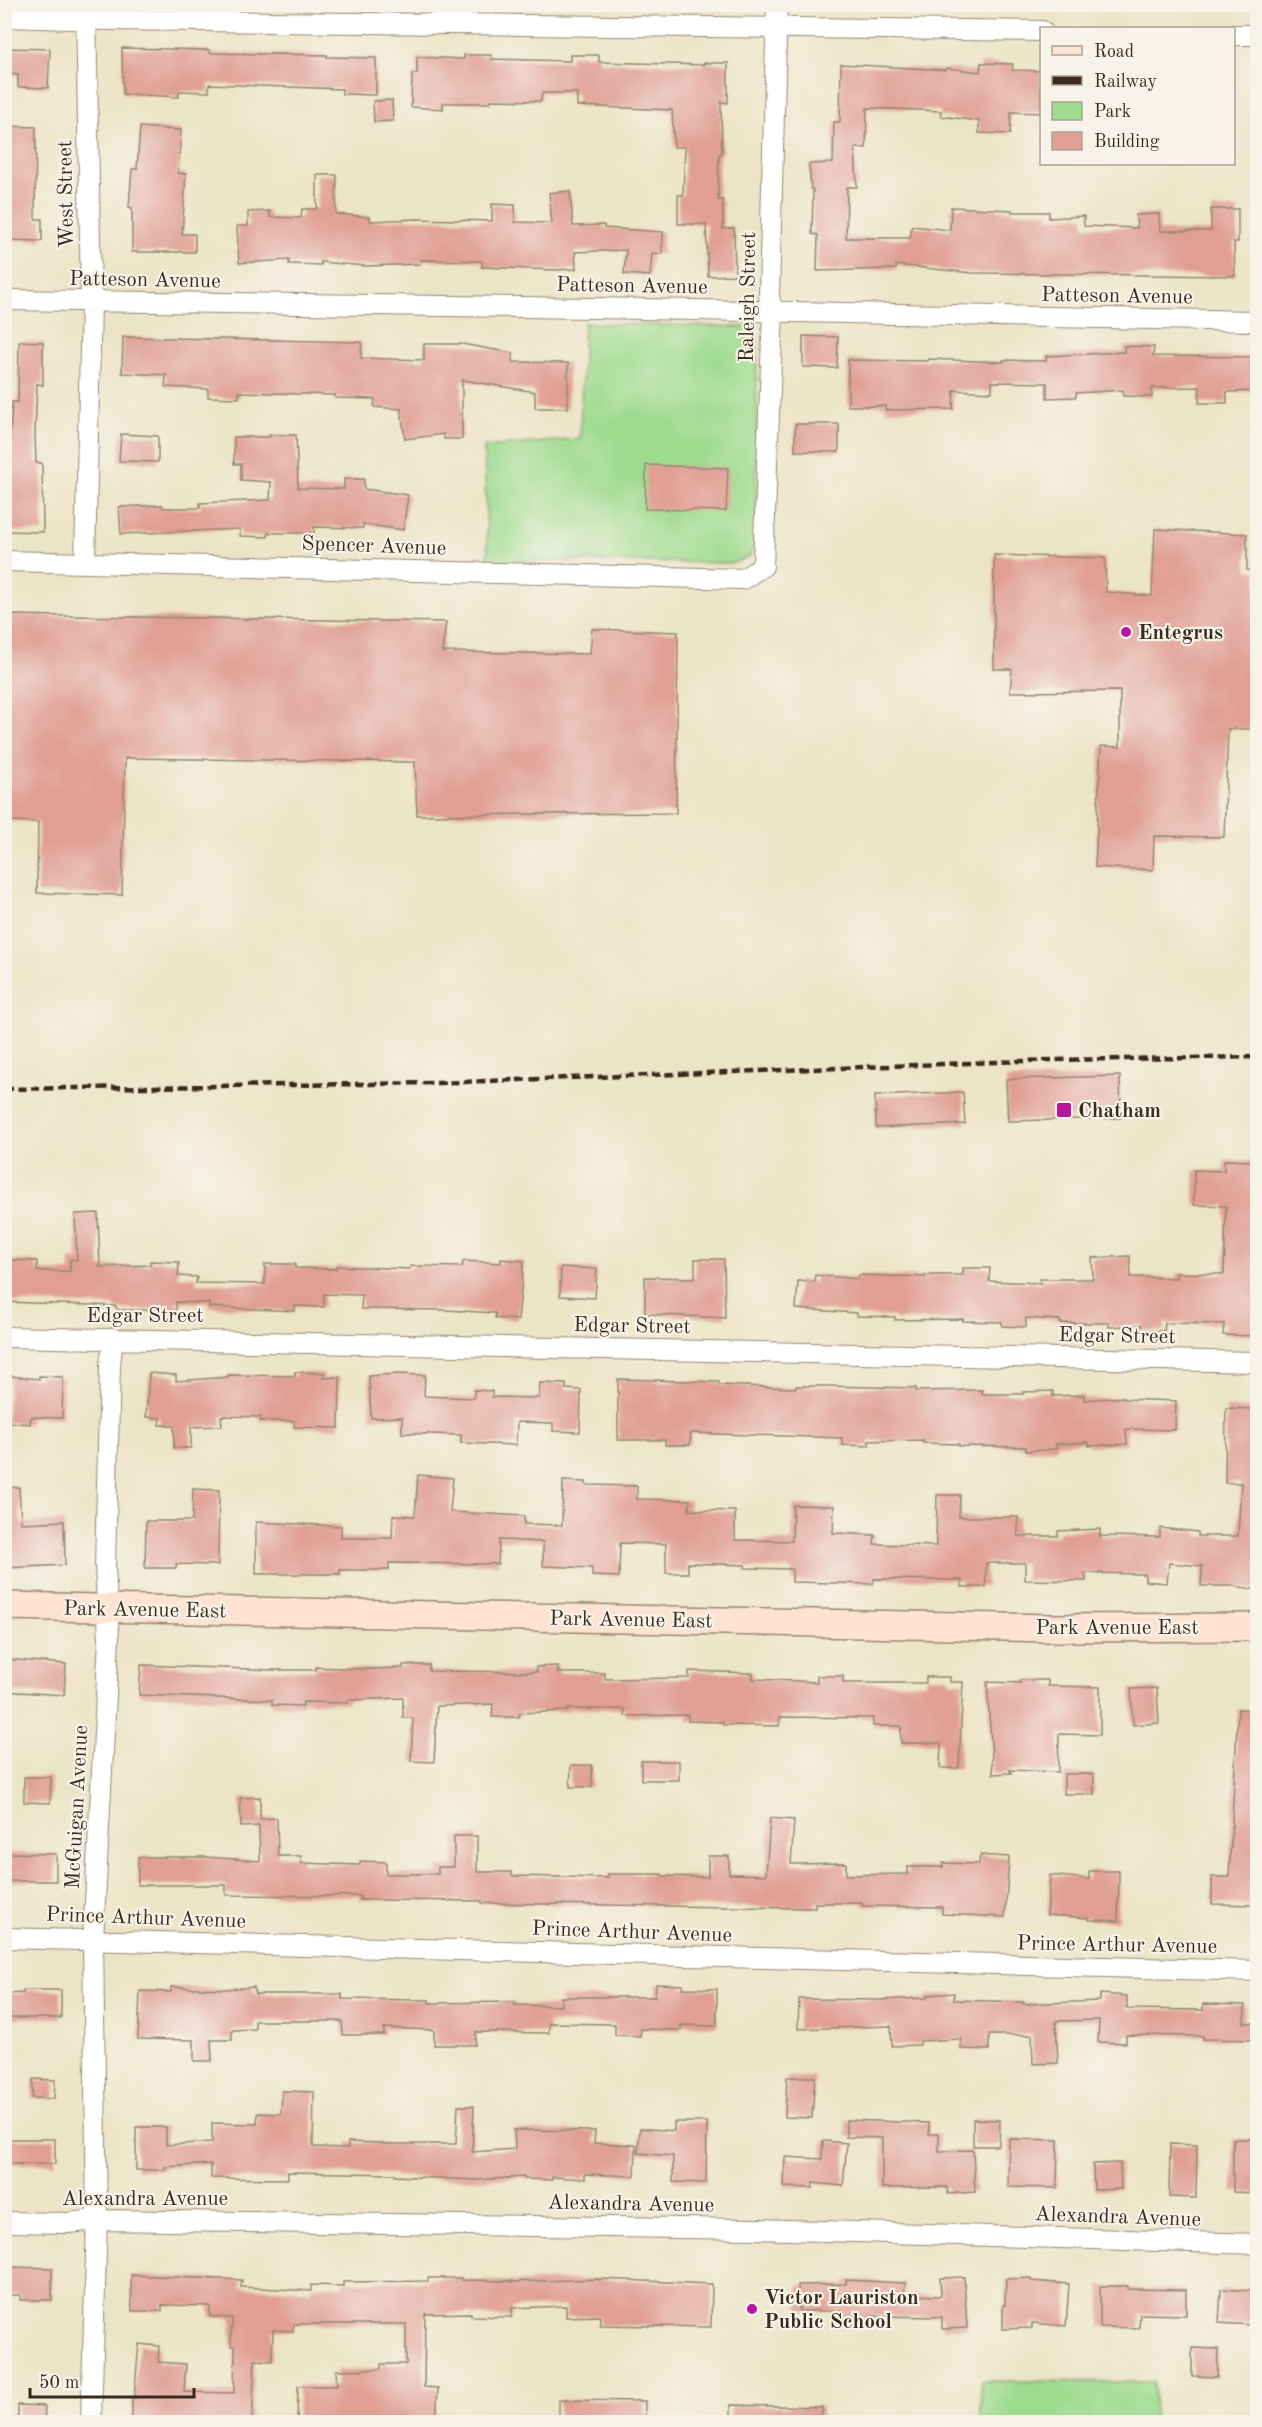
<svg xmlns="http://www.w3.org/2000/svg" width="1262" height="2427" viewBox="0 0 1262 2427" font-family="'Old Standard TT',serif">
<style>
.green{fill:#9fdb8f;stroke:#6d8256;stroke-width:1.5}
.building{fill:#e09e94}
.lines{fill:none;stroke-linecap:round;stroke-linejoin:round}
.street-casing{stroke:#948772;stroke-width:22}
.secondary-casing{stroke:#948772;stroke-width:30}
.street{stroke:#fff;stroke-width:20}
.secondary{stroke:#fee3d2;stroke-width:27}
.rail{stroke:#3b2a1e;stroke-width:4.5;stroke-dasharray:9 4.5;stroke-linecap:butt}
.poi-dot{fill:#b5179e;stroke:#f7f3e8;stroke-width:2}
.labels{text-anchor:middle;stroke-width:4.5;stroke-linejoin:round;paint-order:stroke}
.street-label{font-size:21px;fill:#3b2a1e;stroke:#f7f3e8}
.poi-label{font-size:21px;font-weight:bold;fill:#3b2a1e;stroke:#f7f3e8;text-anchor:start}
</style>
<rect width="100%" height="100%" fill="#f7f3e8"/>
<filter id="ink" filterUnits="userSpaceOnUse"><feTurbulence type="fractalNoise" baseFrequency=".0167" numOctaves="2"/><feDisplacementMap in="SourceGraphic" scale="12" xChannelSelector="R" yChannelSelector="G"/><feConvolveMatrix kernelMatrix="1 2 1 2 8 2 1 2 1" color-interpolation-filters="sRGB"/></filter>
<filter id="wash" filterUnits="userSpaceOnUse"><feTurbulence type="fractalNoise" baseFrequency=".008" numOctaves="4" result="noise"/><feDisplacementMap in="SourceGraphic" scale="24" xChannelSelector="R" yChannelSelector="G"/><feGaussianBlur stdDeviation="1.35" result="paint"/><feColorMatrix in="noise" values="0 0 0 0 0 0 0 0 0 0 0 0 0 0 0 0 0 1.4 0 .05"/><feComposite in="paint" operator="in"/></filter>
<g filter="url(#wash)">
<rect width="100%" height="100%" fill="#ece4c6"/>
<path class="green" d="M584 323 746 327 755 332 757 340 756 543 749 557 733 563 488 560 484 447 580 439Z
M981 2381 1154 2382V2422H981Z"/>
<g id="blocks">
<path class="building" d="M4 48 50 49 48 88 18 87V75L4 74Z
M122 48 210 50V53L327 55V57L376 58V95L342 94V89L209 84V92L179 91V97L123 94Z
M464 55H491V59L570 61V55H599V62L704 65V63H728V103L721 102 722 154H719L718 200H723V229L734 228 735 275 708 276 706 224H678V195H683L685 147H674L672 110 577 106V93H542L541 101 490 100V103H443V109L411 107 412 74H417V57L464 59Z
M981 63 1013 64 1012 70 1041 71V113L1011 112 1010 134 979 133V121L940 116 941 111 867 108 866 148H855L857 187H847L846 238H910L912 226 950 230 951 207 1012 210V212H1049V218L1084 216V226L1137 228 1136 215 1159 214 1160 231H1211V209H1238V242H1234L1235 276 972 273 896 265V269L817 271 818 235 812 234 813 189H811L809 164 833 163 834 122H840L841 64 946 70V68L980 72Z
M392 100 393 121 374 122 373 101Z
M4 126 36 127 35 219H42V241L4 240Z
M140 127 181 130 178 173 186 174 182 234H195V252H132V208L129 207 132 169H137Z
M317 175H337L336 214 370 217V221L418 219 492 221V204L515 205V222L552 223 549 193 570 191 573 226 604 225V228L663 232 662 254 652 253 650 276 624 274 626 250 575 252 576 269 555 270 482 267V261L420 260V264L366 266 321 262V265L289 264V260L239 263 237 226H248V212L270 211V217L301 218 302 209H317Z
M803 336 838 337 837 368 803 367Z
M123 337 362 342 361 358 424 360V344H462L513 353 512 362 568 363V408H535V392L462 380V439H444V434L405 439 401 409 374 407 375 399 335 398V395L239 392V398L208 397V389L165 387 166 375 122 373Z
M19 341 43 342V385L37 384 35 434 36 463H42L43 532 4 531V453H9L12 402H18Z
M1124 346 1154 347 1153 356 1257 357V391L1227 392V403H1199L1200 387 1152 388V397L1123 396V390L1076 393V397L1047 398V383L992 382V392L954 390 953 409 885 410V406H848V360L928 361V359L1003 362V360L1046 361V356L1124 352Z
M795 424H839V452L795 451Z
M121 434 158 436V462L119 461Z
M270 435H296L298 488 344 489V479H364V489L408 495 403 530 363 524V528L314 527V533H268V537L240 536V529L121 534 119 507 162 505 163 508H200V503L270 500 271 482 241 480V464H234V437H270Z
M646 465 728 468 726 511 645 509Z
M1155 529 1247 534V570L1257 571V729H1228L1224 837 1154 836 1153 870 1095 867 1101 746 1120 747V691L1010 692 1012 669H994V555L1105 558 1106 592 1152 596Z
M4 615 446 622 442 652 590 654 592 629 678 632 676 813 417 815 415 762 125 758 122 895 37 893 38 822 4 821Z
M1120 1076 1121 1118 1008 1121 1006 1079Z
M963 1092 965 1124 876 1128 875 1096Z
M1224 1160 1257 1161V1336L1223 1335 1224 1324 1165 1323 1164 1331 1141 1330V1325L1109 1327V1323H1060V1320L1026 1318V1327L1002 1326V1322L963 1321V1319L895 1320V1317L857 1316V1313L796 1309 798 1281 815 1282V1275L858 1279 859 1275 925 1277V1275H963V1268H990L989 1281 1040 1283V1279H1093L1092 1258 1130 1256 1131 1277 1176 1278V1273L1224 1274 1226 1206 1194 1205V1170L1224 1171Z
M98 1213 100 1267 150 1265V1261L179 1262 178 1276 197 1277 196 1283 265 1284V1264H295V1268L336 1269V1266L410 1269V1266L462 1267 463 1261 501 1263V1259L524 1261 518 1320 495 1318 496 1313 445 1310 361 1309 362 1295 324 1294V1307L295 1306V1311L209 1307V1303L176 1302V1310H117L116 1306 5 1302 6 1260 37 1261V1271H70V1259L77 1260 75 1214Z
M695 1259H724L725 1318 645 1314V1277L695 1278Z
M561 1267 597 1269 595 1298 560 1296Z
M295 1372 324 1373 323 1378 340 1377 339 1428 294 1427V1421H260L261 1417 221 1416 222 1426 191 1427V1448H174V1426L159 1425 160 1418 146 1417 149 1373 176 1375V1381L228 1377V1375L295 1376Z
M396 1374 425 1375 424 1396 474 1398V1390L492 1391V1397L539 1398 540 1383 566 1384V1389L581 1390 580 1432 553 1431V1423L517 1422 516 1445 461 1443V1435L402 1433V1417L371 1418 369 1376Z
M10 1376 39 1379V1376L63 1377 62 1418 31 1417 30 1424 6 1422Z
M618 1379 719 1382V1385L796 1388V1386H822L916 1388V1391L982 1390V1394H1023V1392L1053 1391V1396L1084 1395V1400L1124 1397V1399L1176 1401 1175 1430 1126 1429 1127 1444 1089 1446V1442L1056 1444V1449L1026 1451V1447L959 1446V1444L923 1443V1440L869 1441V1446L842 1445V1438L691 1433 690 1445H665V1440H618Z
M1226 1408 1257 1409V1590L1234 1586H1201L1202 1566 1169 1563 1167 1583 1145 1581V1574L1085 1573 1086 1581 1025 1580V1563H986V1587H962V1580L874 1579 873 1584 792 1582V1569L745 1568V1565L688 1563V1573H666V1544L620 1543 619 1577 592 1576V1568L543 1566V1542L499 1540 498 1564 389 1563V1570H340V1574H256V1522L341 1526V1538H392L393 1515 415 1516 418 1475 453 1478 450 1512 524 1516V1524L562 1525 563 1481 586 1482V1485L637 1486V1499L690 1500 689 1510 735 1511V1540L792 1541 793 1505 834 1506 833 1533 875 1535 874 1544 936 1546 937 1495H960L959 1517H1018V1536H1058V1531L1100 1529V1536L1160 1537V1528L1198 1532V1536H1238L1241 1483H1225Z
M19 1487 21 1523 64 1521 65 1565 4 1568V1488Z
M193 1489 219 1490 218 1565 176 1564V1568H145L146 1521H192Z
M4 1659 66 1664 64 1695 4 1691Z
M141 1665 273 1670H316V1667L364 1669 403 1668V1665H429V1671L537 1672 536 1667 558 1666V1673H605V1679L689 1678V1671L753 1673V1679L817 1682V1676H843V1683H926V1677H950V1682H963L959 1768H940L941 1743H901V1726H873V1718L780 1717 779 1726 723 1725V1722L688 1721V1715L625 1716V1709H568V1711L520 1713 519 1717H492L493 1704 437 1706 434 1762 411 1761 413 1718H403V1698L348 1700V1703L303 1702V1706L272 1705V1700L139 1695Z
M1020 1680H1048V1686L1100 1687V1735L1059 1734 1058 1772 1010 1770 1011 1773 993 1774 987 1682 1020 1683Z
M1157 1688 1159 1723 1133 1725 1131 1689Z
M1238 1709 1257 1710V1905L1212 1904V1877H1229Z
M641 1761H679V1780H641Z
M571 1765H592V1787H570Z
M1064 1774H1094V1794H1064Z
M24 1777H51L50 1803 24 1802Z
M260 1797V1819L277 1818 278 1856H301V1863L360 1865V1861L386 1862V1874H438V1867H454V1836H477V1872H512V1876L608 1878V1874H662V1876L708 1877V1856H729V1874L766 1875 770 1818 794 1820 791 1864 846 1863V1875L908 1874V1867H943V1863L979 1864 980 1855 1009 1857 1005 1917 942 1914V1907L862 1906V1903H815V1908L729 1907 482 1903V1901L377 1900H360V1896L226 1895V1885H138V1857H206L260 1861 259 1826 241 1827 240 1798Z
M4 1853 56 1854V1881H4Z
M1089 1871H1119L1118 1921 1089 1920V1918L1047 1915 1050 1875 1089 1879Z
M656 1984 683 1985 682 1988 717 1989V2026L681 2025V2030L641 2029 640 2036 615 2035V2024L549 2023V2033L476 2032 475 2045H434V2030L384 2028V2035H343L342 2021H255V2029L232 2030V2040H211L212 2061H194V2040L138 2039 140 1991 171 1992V1987L225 1989 254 1987 255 1994H342V1999L429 2000V2003L515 2002V2005L561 2006V1997H655Z
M23 1990H61V2018H4V1994L23 1993Z
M954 1993V2000L1023 2002V2004L1100 2001V1994L1127 1996V2009L1203 2010V2004L1245 2005 1244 2023H1257V2040L1203 2039V2036L1126 2035V2043L1098 2042 1099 2020 1056 2021 1058 2063 1033 2064 1032 2035H989V2050L961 2049V2039L920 2041V2045L892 2046 891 2026 798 2029 799 1999 878 2000 927 1998V1995Z
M787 2077H815L812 2118 785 2117Z
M33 2079 55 2080 54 2099 32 2098Z
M282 2091 314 2092 313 2147 348 2148V2142L382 2143V2144H456L458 2106H474L472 2152 515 2149 514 2130 595 2131 594 2143 636 2145 635 2176 585 2174V2179L552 2177V2180L524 2179V2177L476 2180 395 2176V2174L288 2172V2179L211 2178V2164L165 2167V2170H136V2127H166V2145L212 2142V2123L257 2124 258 2113 281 2114Z
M973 2119 1000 2120 999 2146H973Z
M846 2120 929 2123V2134H939V2151L973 2150 975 2192 948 2194 947 2187 882 2188V2138L846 2137Z
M674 2122H707L706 2183 673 2182V2156L638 2153 640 2128 674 2131Z
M4 2139H55V2164H4Z
M1009 2139 1058 2140 1057 2188 1008 2187Z
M1233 2139H1257V2193L1233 2192Z
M823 2141 847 2143 843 2186 813 2183V2188L784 2187 785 2157 822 2159Z
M1170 2144 1197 2145 1196 2198 1169 2197Z
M1120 2163 1121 2189 1094 2190 1093 2164Z
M4 2267 52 2268V2300H20V2295H4Z
M131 2275 242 2280 241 2287 311 2291V2285L343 2286V2282L428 2281V2278H462V2280L512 2281V2282L600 2279 712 2284 711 2327 600 2325V2316L566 2317V2306L512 2308V2317L471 2316V2313L425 2314 424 2387 438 2388 436 2422H297L298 2386H337L336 2370 381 2369V2364H406V2324H294L293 2331 273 2330 272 2361 255 2360 252 2422H132V2398H134L139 2344 159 2346 158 2362 186 2364 184 2392 234 2393 235 2346H231L232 2318 210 2317V2306L162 2305V2311H132Z
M964 2277 967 2328 942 2329V2317L870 2316 869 2324 842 2321 843 2311H799L798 2285 846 2284V2280L905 2283 904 2295 941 2296 940 2278Z
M1031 2278V2281L1069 2284 1066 2326 1032 2323V2328L1003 2329V2305H1005L1006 2279Z
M1100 2286H1128V2289L1186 2290V2315L1140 2314 1139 2328 1100 2327Z
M1221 2289 1253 2291 1251 2325 1219 2323Z
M1192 2348 1218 2349 1217 2377 1192 2376Z
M559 2400 645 2401V2422H559Z
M18 2405 45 2406 44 2422H18Z
M731 2405 822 2407V2422H731Z"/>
</g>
</g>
<g filter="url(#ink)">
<use href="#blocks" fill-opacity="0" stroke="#948772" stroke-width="1.5"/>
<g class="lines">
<defs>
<path id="street" d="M4 17 107 20 1042 31
M1234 35H1258
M4 300 593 308 1258 321
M4 561 743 579 763 566 773 313 769 296 777 4
M85 562 91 303 86 4
M4 1337 1258 1362
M4 1938 1258 1971
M4 2222 68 2223 97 2220 754 2229 1258 2244
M91 2422 97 2220 93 1940 109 1639 105 1567 110 1365 113 1338"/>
<path id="secondary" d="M4 1606 1051 1628 1258 1627"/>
</defs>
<use href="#street" class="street-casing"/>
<use href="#secondary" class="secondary-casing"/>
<use href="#street" class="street"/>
<use href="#secondary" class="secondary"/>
<path class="rail" d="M4 1089 435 1083 1052 1060 1258 1057"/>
</g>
</g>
<g class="poi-dot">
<circle cx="1126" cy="632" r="6"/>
<rect x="1056" y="1102" width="16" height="16" rx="3"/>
<circle cx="752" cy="2309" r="6"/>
</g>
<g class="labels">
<g class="street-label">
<text transform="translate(65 194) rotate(-91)" y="7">West Street</text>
<text transform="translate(145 279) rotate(1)" y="7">Patteson Avenue</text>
<text transform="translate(632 285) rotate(1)" y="7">Patteson Avenue</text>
<text transform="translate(1117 295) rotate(1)" y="7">Patteson Avenue</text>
<text transform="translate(747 297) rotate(-89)" y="7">Raleigh Street</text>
<text transform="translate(374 545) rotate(2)" y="7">Spencer Avenue</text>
<text x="145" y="1322">Edgar Street</text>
<text transform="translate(632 1325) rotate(1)" y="7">Edgar Street</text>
<text transform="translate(1117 1335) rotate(1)" y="7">Edgar Street</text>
<text transform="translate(145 1609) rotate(1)" y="7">Park Avenue East</text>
<text transform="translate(631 1619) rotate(1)" y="7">Park Avenue East</text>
<text x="1117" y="1634">Park Avenue East</text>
<text transform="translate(76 1807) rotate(-87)" y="7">McGuigan Avenue</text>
<text transform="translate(146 1917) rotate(2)" y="7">Prince Arthur Avenue</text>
<text transform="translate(632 1931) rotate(2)" y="7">Prince Arthur Avenue</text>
<text transform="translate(1117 1944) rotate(1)" y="7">Prince Arthur Avenue</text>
<text x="145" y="2205">Alexandra Avenue</text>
<text transform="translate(631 2203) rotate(1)" y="7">Alexandra Avenue</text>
<text transform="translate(1118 2216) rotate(2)" y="7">Alexandra Avenue</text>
</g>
<g class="poi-label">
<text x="1138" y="639">Entegrus</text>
<text x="1078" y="1117">Chatham</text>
<text x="764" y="2304">Victor Lauriston<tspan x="764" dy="24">Public School</tspan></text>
</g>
</g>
<rect width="1262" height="2427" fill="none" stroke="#f7f3e8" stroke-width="24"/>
<rect x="1040" y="27" width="195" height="138" fill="#f7f3e8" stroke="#aca397" stroke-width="1.5"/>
<rect x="1052" y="46" width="30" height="9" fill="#fee3d2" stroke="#aca397" stroke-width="1.5"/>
<text x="1094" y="57" font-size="18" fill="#3b2a1e">Road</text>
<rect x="1052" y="76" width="30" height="9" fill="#3b2a1e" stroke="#aca397" stroke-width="1.5"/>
<text x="1094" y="87" font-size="18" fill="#3b2a1e">Railway</text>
<rect x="1052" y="102" width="30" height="18" fill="#9fdb8f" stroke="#aca397" stroke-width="1.5"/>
<text x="1094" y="117" font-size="18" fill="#3b2a1e">Park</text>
<rect x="1052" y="132" width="30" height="18" fill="#e09e94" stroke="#aca397" stroke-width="1.5"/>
<text x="1094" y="147" font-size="18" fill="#3b2a1e">Building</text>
<path d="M30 2388v9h164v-9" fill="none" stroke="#3b2a1e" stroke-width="3"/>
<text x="39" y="2388" font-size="18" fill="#3b2a1e" stroke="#f7f3e8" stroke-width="4.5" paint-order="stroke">50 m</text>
</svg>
